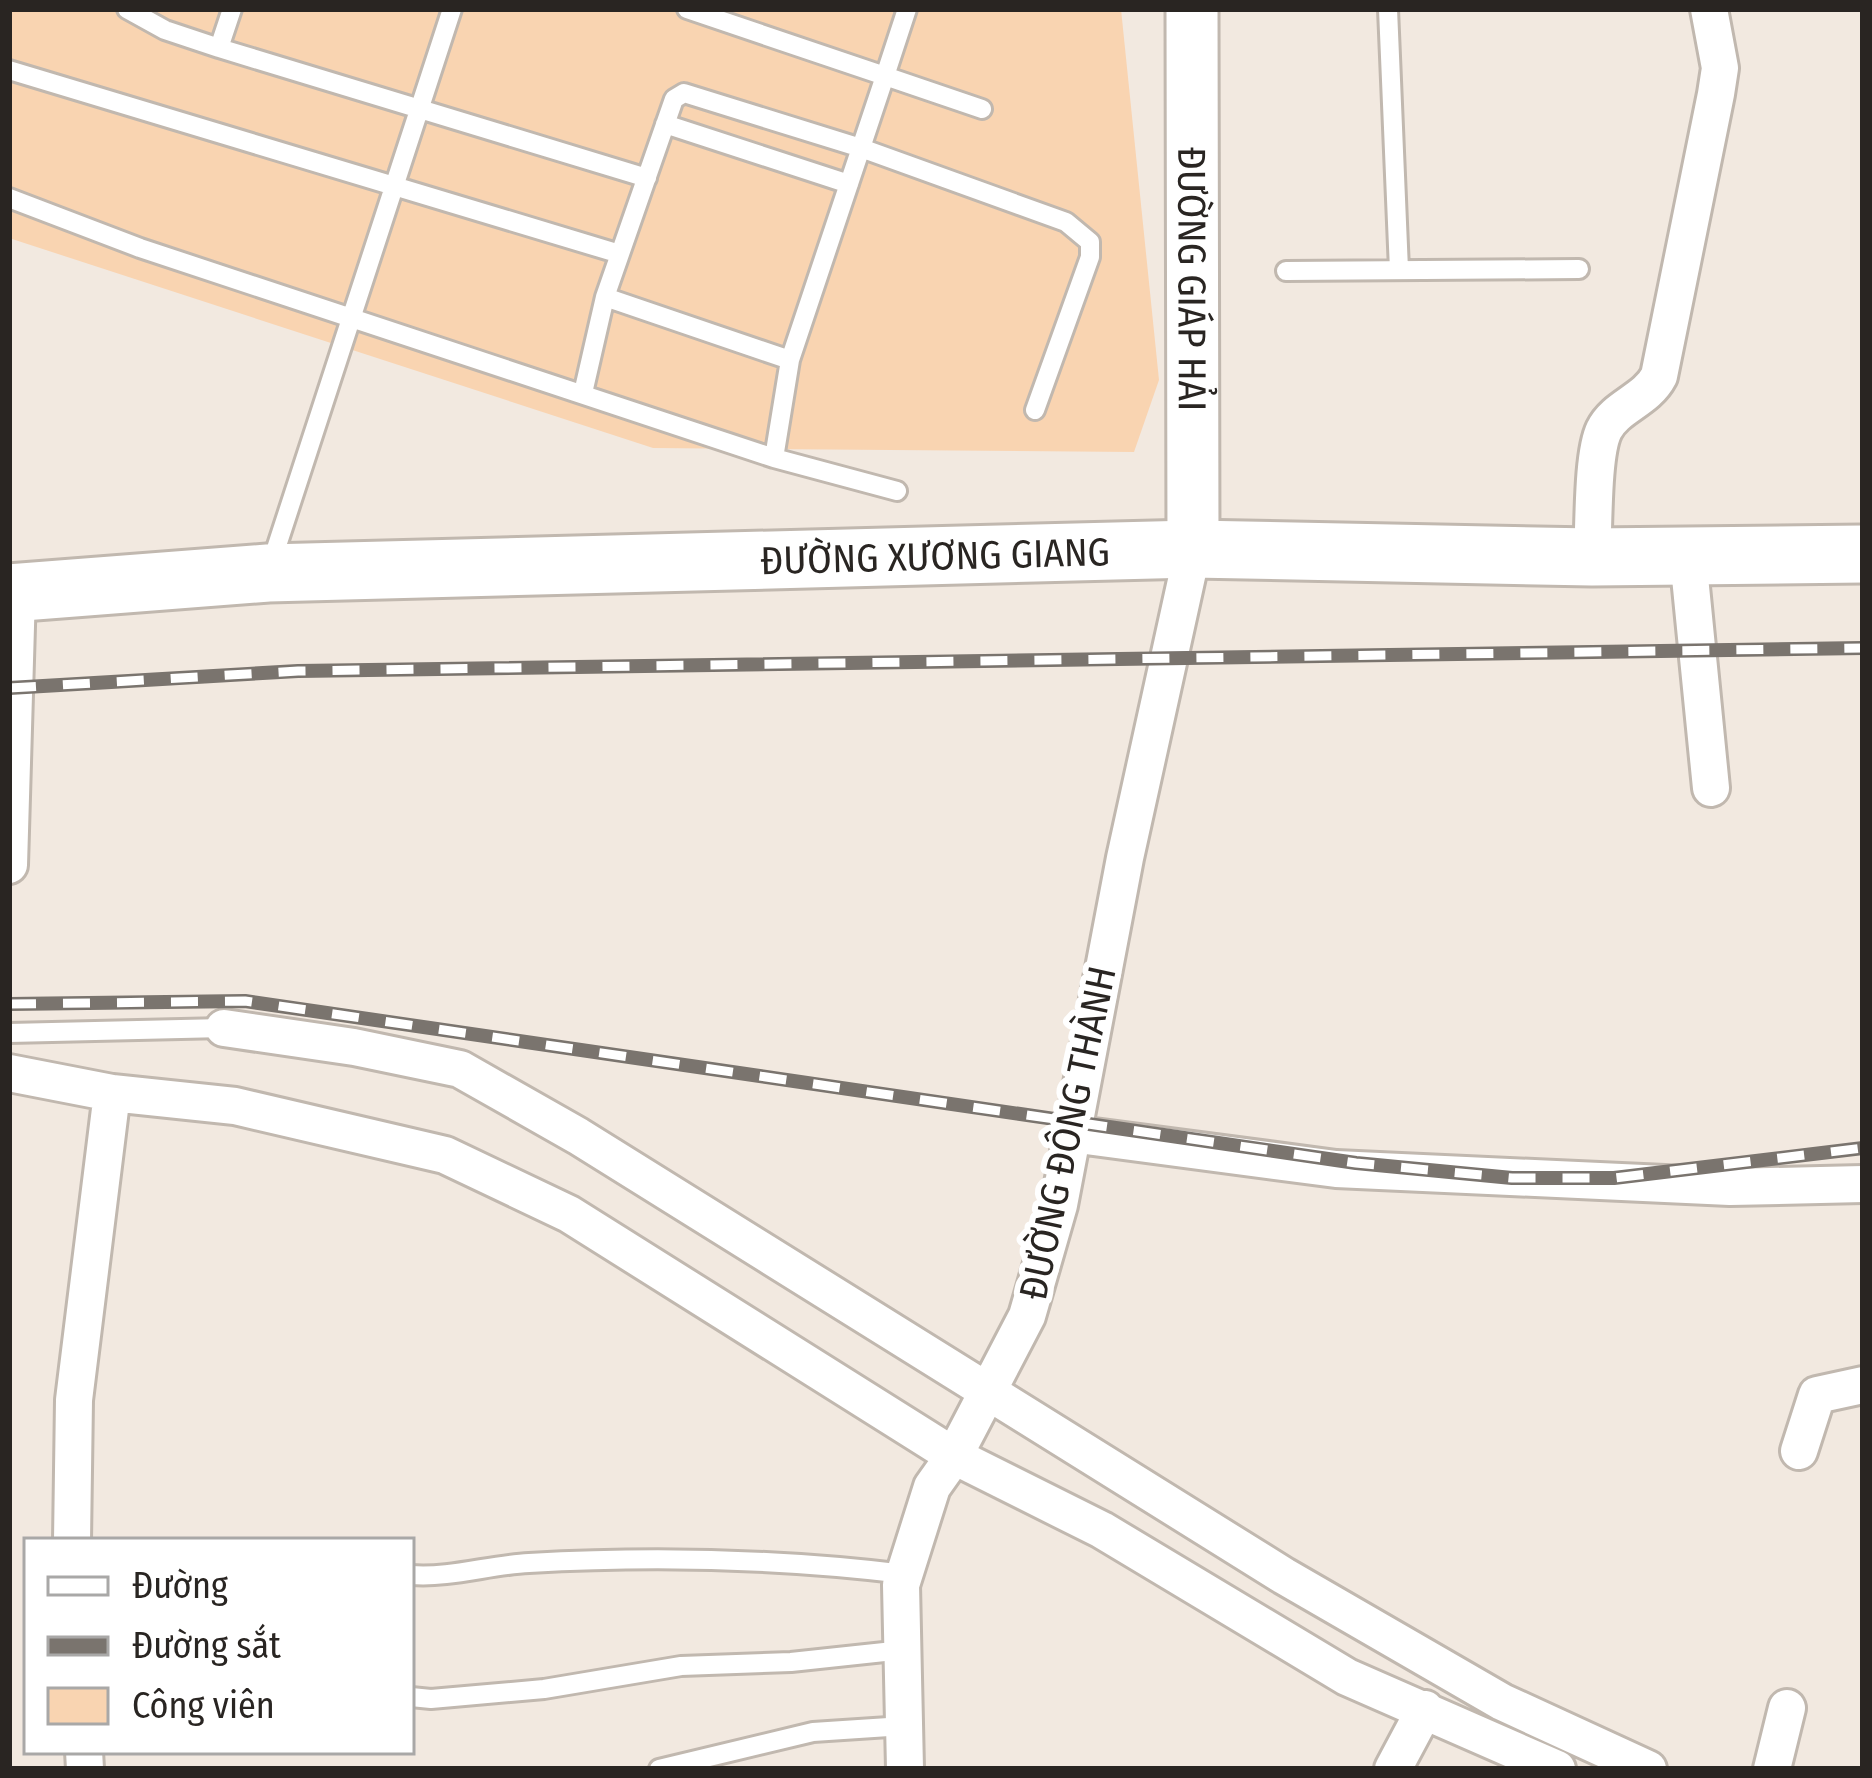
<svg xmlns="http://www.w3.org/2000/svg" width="1872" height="1778" viewBox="0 0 1872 1778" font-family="'Fira Sans Condensed',sans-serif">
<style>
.green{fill:#f9d4b1}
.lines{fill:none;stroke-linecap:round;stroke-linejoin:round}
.lane-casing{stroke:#c1b8af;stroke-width:24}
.street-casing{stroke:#c1b8af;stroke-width:42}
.secondary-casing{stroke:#c1b8af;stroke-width:57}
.primary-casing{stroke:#c1b8af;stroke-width:63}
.lane{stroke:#fff;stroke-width:18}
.street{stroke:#fff;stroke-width:36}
.secondary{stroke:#fff;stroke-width:51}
.primary{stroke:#fff;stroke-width:57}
.rail-casing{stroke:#7a746e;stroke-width:14}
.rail{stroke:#fff;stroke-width:9;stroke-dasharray:27;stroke-linecap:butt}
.labels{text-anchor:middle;stroke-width:12;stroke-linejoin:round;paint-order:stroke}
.street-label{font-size:39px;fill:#292522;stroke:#fff}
</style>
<rect width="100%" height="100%" fill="#f2e9e0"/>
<path class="green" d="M9 9H1121L1159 380 1134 452 653 448 9 238Z"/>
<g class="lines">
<defs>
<path id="lane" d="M127 9 165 30 219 48 647 178
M687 9 885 76 790 360 774 458
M907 9 885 76 982 109
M1388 9 1399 270
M219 48 232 9
M9 70 620 254
M665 124 849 184
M9 198 140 248 774 458 897 491
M1286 271 1579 269
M605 297 790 360
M583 393 605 297 674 99 684 93 861 148 1066 222 1090 242V257L1035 410
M271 564 452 9
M9 1033 224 1028
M411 1575C451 1578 489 1565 529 1563 654 1556 782 1559 905 1574
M411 1697 431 1699 544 1689 681 1666 791 1662 903 1650
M659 1769 813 1732 904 1726"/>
<path id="street" d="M1592 557C1594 528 1592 455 1604 430 1616 406 1646 401 1659 376L1716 94 1720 68 1709 9
M1688 557 1711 788
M9 865 17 592
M224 1028 354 1047 460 1069 578 1136 1284 1576 1502 1702 1648 1769
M9 1073 112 1093 235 1106 445 1155 569 1214 954 1456 1102 1530 1347 1677 1557 1769
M1071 1134 1336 1169 1730 1187 1863 1184
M1799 1451 1817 1395 1863 1385
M72 1541 74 1400 112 1093
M84 1751 85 1769
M905 1769 901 1585 932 1487 954 1456 1027 1316 1059 1205 1125 858 1193 549
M1393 1769 1425 1709
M1772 1769 1787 1708"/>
<g id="secondary">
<path id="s1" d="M1192 9 1193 549"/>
</g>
<g id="primary">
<path id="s2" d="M9 593 268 573 1193 549 1592 557 1863 554"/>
</g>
</defs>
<use href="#lane" class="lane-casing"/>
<use href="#street" class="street-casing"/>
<use href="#secondary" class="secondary-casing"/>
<use href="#primary" class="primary-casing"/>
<use href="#lane" class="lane"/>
<use href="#street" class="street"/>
<use href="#secondary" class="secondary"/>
<use href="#primary" class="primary"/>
<defs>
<path id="rail" d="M9 688 298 671 1863 648
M9 1004 245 1001 1356 1163 1512 1178H1614L1863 1148"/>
</defs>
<use href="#rail" class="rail-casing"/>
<use href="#rail" class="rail"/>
</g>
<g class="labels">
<g class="street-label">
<text dy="14" stroke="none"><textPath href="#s1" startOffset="270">ĐƯỜNG GIÁP HẢI</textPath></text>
<text dy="14" stroke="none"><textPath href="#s2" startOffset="927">ĐƯỜNG XƯƠNG GIANG</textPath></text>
<text transform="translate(1067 1133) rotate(-78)" y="14">ĐƯỜNG ĐÔNG THÀNH</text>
</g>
</g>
<rect width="1872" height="1778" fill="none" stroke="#292522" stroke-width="24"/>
<rect x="24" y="1538" width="390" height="216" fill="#ffffff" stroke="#a9a8a7" stroke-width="3"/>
<rect x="48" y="1577" width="60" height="18" fill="#ffffff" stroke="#a9a8a7" stroke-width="3"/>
<text x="132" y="1598" font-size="36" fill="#292522">Đường</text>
<rect x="48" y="1637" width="60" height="18" fill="#7a746e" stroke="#a9a8a7" stroke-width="3"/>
<text x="132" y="1658" font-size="36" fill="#292522">Đường sắt</text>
<rect x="48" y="1688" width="60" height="36" fill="#f9d4b1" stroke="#a9a8a7" stroke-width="3"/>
<text x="132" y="1718" font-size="36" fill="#292522">Công viên</text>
</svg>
